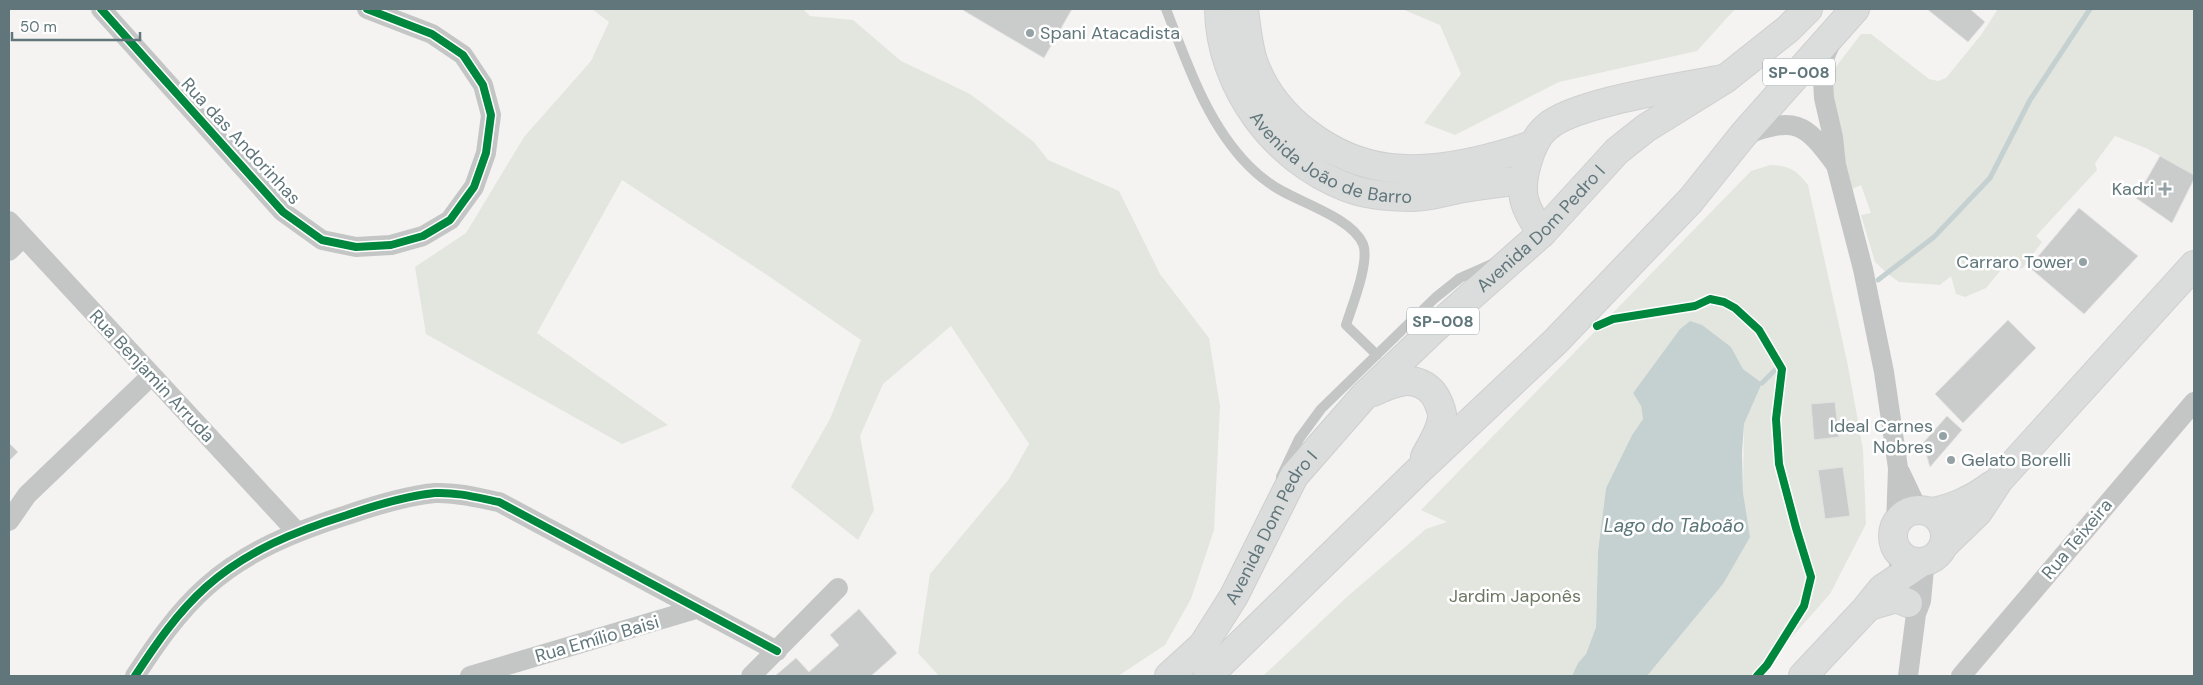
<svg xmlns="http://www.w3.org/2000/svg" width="2203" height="685" viewBox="0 0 2203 685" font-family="'DM Sans',sans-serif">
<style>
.green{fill:#e3e5df}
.water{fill:#c5d1d1}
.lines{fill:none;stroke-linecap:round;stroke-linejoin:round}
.stream{stroke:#c5d1d1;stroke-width:5}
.building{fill:#cacbcb;stroke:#e3e2e2}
.secondary-casing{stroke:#cfd0d0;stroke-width:30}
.primary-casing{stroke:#cfcfcf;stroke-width:30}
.lane{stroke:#c4c6c6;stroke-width:10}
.street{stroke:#c4c6c6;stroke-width:20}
.secondary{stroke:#dbdcdc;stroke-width:28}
.primary{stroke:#dbdcdc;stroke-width:28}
.cycleway-casing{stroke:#fff;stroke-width:11}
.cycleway{stroke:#00873e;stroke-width:8}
.poi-dot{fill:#94a2a5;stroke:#fff;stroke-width:2}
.labels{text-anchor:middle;stroke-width:5;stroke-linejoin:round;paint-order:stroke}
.shield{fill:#fff;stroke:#909fa3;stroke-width:1}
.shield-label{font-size:16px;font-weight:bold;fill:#60767b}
.poi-label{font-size:18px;fill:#60767b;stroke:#fff;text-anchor:end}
.street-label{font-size:18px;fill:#60767b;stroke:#fff}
.park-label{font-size:18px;fill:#6c7863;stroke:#fff}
.water-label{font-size:19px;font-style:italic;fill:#5b7678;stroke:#fff}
</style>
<rect width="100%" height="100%" fill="#f4f3f2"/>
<path class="green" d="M592 9H803L810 16 853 20 901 61 970 94 1034 142 1048 160 1119 191 1160 274 1209 338 1220 406 1214 530 1191 599 1165 645 1118 676H939L918 653 930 574 1009 479 1029 444 951 326 883 384 860 436 874 510 858 540 791 487 830 419 861 340 773 279 622 180 537 333 668 425 622 444 426 334 415 267 466 233 524 137 591 61 609 22Z
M1402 9H1735L1697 51 1559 82 1455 135 1424 123 1461 74 1440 25Z
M1998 9H2194V175L2148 149 2115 136 2095 163 2097 170 2036 236 2042 242 2023 268 2000 271 1986 288 1965 297 1956 294 1951 276 1940 285 1899 282 1888 274 1875 262 1861 215 1871 213 1861 185 1852 189 1825 81 1861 34H1871L1929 79 1938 81 1946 78 1981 35Z
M1770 165C1788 165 1797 170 1808 185L1848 366 1863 449 1866 524 1830 594 1757 676H1647L1723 584 1743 493 1744 424 1762 383 1743 369 1731 347 1690 321 1680 329 1633 393 1641 406 1643 419 1632 435 1606 488 1598 551 1596 627 1586 654 1578 663 1572 676H1263L1348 596 1426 529 1447 522 1421 510 1751 171Z"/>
<path class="water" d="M1690 321 1702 325 1731 347 1743 369 1762 383 1744 424 1742 453 1743 493 1750 537 1723 584 1647 676H1572L1578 663 1586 654 1596 627 1598 551 1606 488 1632 435 1643 419 1641 406 1633 393 1680 329Z"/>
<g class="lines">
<path class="stream" d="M1878 280 1934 237 1990 178 2030 100 2090 9
M1762 383 1778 367"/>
</g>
<path class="building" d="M961 9H1072L1044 58Z
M1927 9H1970L1985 22 1968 42Z
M2160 156 2194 175V179L2172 223 2136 198Z
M2079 208 2138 256 2084 314 2029 267Z
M2008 320 2036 348 1963 423 1935 394Z
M1835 402 1839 437 1814 440 1811 404Z
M1947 416 1962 430 1930 467 1923 443Z
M9 443 18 452 9 461Z
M1843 467 1850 516 1825 519 1818 470Z
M859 609 897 653 871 676H775L796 658 809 672 839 645 830 635Z"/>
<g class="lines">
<defs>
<g id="secondary">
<path id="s1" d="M1219 9C1220 86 1274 159 1346 187 1366 195 1392 197 1413 197 1428 197 1444 192 1458 189 1479 185 1501 183 1522 180"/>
<path d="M1244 9C1246 26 1248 45 1253 61 1273 118 1332 161 1390 168 1436 173 1489 160 1532 145"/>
<path d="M1542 233C1524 208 1518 194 1527 163 1531 149 1536 136 1547 127 1575 102 1683 87 1723 79"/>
<circle cx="1919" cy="536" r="26"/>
<path d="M1930 512C1951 510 1975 498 1992 485"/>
<path d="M1944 545 1978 512 1999 480 2194 265"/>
<path d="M1869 606 1896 598 1908 603"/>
<path d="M1803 676 1865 610 1882 589 1922 562"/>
</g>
<g id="primary">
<path d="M1373 392C1394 382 1415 373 1433 393 1437 398 1441 408 1442 414 1443 428 1431 445 1425 457"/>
<path id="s2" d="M1169 676 1203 645 1234 596 1294 476 1364 396 1435 328 1542 233 1617 151 1646 128 1725 79 1788 29 1808 9"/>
<path d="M1208 676 1419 470 1555 342 1691 200 1743 135 1855 9"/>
</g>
</defs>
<use href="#secondary" class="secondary-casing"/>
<use href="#primary" class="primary-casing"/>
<path class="lane" d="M1166 9C1187 63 1207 124 1249 166 1258 175 1271 185 1282 191 1305 204 1352 219 1363 244 1370 262 1352 306 1346 325L1377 355
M1281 477 1299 439 1321 409 1435 298 1460 278 1494 263"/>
<path class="street" d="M101 9 283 212 322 240 356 247 391 245 423 236 450 220 474 187 486 153 491 115 483 85 463 55 432 34 367 9
M1831 42 1822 63 1824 98 1833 137 1836 165 1863 269 1884 372 1898 468 1896 525
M1744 135C1795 117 1804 121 1836 165
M9 221 296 531
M9 251 23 237
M1900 472 1918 510
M9 521 27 495 151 376
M1896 547 1904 588
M135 676C156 644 177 613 206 587 246 551 296 531 347 515 376 505 405 496 435 493 457 492 479 498 499 502L777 651
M470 676 696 609
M751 676 838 588
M1908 676 1916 614 1921 601 1924 569 1929 560
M1961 676 2194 402"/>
<use href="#secondary" class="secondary"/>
<use href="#primary" class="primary"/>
<defs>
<path id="cycleway" d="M101 9 283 212 322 240 356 247 391 245 423 236 450 220 474 187 486 153 491 115 483 85 463 55 432 34 367 9
M1597 326 1613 319 1695 306 1710 299 1724 302 1735 308 1759 330 1782 369 1776 419 1779 464 1796 528 1811 577 1804 606 1767 665 1757 676
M135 676C156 644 177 613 206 587 246 551 296 531 347 515 376 505 405 496 435 493 457 492 479 498 499 502L777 651"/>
</defs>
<use href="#cycleway" class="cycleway-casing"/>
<use href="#cycleway" class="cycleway"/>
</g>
<g class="poi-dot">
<circle cx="1030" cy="33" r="5"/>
<path d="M2162.5 181.5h5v5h5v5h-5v5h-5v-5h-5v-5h5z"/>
<circle cx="2083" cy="262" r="5"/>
<circle cx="1943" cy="436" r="5"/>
<circle cx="1951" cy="460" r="5"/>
</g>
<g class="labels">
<g class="shield">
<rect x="1763" y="58.5" width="72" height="27" rx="4"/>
<rect x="1407" y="307.5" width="72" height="27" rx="4"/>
</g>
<g class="shield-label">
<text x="1799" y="78">SP-008</text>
<text x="1443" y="327">SP-008</text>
</g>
<g class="poi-label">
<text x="1040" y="39" text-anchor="start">Spani Atacadista</text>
<text x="2154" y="195">Kadri</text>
<text x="2073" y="268">Carraro Tower</text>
<text x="1933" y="432">Ideal Carnes<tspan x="1933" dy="21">Nobres</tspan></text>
<text x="1961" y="466" text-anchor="start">Gelato Borelli</text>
</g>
<g class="street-label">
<text transform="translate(241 141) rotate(47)" y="6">Rua das Andorinhas</text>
<text dy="6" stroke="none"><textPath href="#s1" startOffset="205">Avenida João de Barro</textPath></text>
<text dy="6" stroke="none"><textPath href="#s2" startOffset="588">Avenida Dom Pedro I</textPath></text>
<text transform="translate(152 376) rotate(47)" y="6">Rua Benjamin Arruda</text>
<text dy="6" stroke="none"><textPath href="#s2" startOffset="182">Avenida Dom Pedro I</textPath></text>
<text transform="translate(2077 539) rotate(-50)" y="6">Rua Teixeira</text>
<text transform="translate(597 639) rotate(-16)" y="6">Rua Emílio Baisi</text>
</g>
<g class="park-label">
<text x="1515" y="602">Jardim Japonês</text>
</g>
<g class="water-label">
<text x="1674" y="532">Lago do Taboão</text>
</g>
</g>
<rect width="2203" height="685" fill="none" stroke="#60767b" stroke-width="20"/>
<path d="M12 32v8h128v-8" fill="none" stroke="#60767b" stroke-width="2.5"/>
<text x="20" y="32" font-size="15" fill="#60767b" stroke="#ffffff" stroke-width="4" paint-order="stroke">50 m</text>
</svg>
